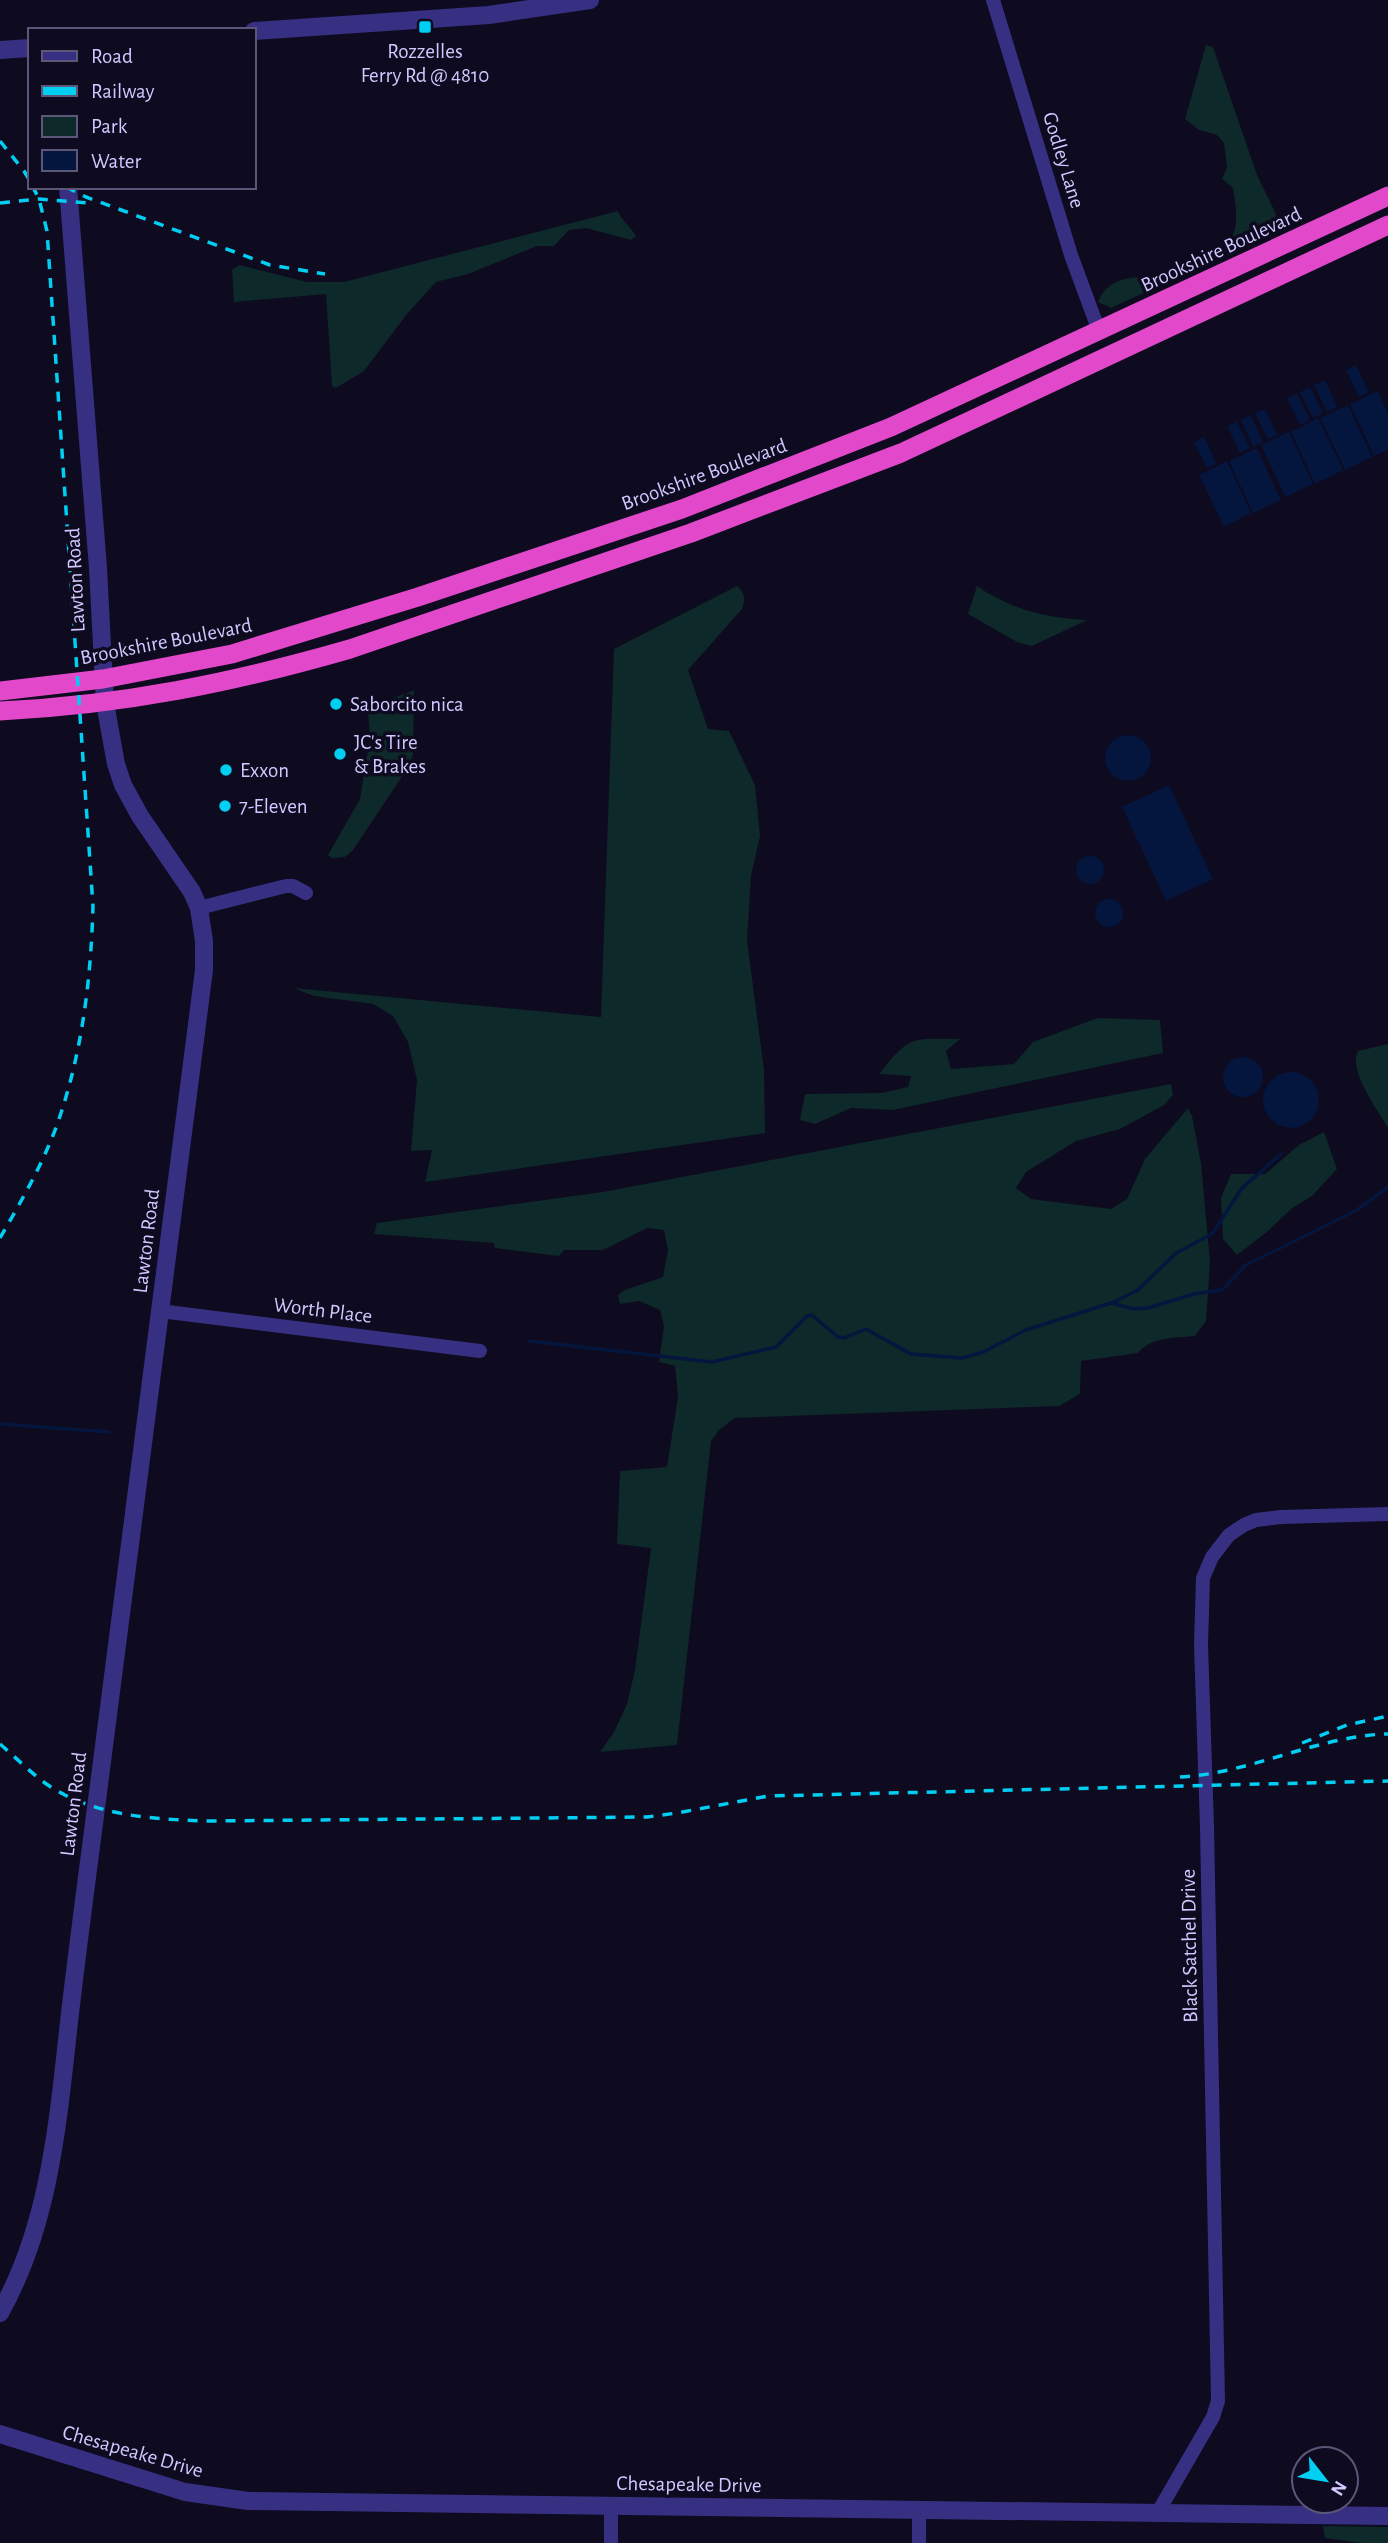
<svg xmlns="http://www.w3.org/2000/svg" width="1388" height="2543" viewBox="0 0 1388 2543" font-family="'Alegreya Sans',sans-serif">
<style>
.green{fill:#0d2929}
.water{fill:#04163d}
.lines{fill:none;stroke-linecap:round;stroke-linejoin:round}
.stream{stroke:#04163d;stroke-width:3.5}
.minor{stroke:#373082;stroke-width:14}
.tertiary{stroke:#373082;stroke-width:18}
.trunk{stroke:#e249ca;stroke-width:19}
.rail{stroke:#00cff3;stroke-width:3.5;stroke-dasharray:10 9;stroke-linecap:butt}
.poi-dot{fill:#00cff3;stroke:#0e0a1f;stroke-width:2.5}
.labels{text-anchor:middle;stroke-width:7;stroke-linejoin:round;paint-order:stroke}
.poi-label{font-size:21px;fill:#d0c8ff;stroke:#0e0a1f;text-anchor:start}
.street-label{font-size:21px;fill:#d0c8ff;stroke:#0e0a1f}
</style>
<rect width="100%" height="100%" fill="#0e0a1f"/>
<path class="green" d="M1206 45 1213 47 1257 175 1276 214 1273 228 1264 237 1111 308 1098 302C1109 274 1137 277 1163 277 1173 276 1185 268 1193 264 1236 245 1241 234 1233 188L1222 179 1227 167 1224 143 1217 135 1199 130 1185 119Z
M618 211C621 220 631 227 636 236L631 240 586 228 569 230 554 246H537L468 274 436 282 407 314 364 371 336 388 332 386 326 294 234 302 232 270 239 265 307 282H344Z
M737 586C746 594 745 599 742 609L688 670 708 729 729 731 755 785 760 836 751 876 747 940 764 1070 765 1133 425 1182 432 1150 411 1151 417 1080 408 1042 393 1016 373 1004 314 996 293 988 601 1017 614 649Z
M977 586C1010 609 1047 618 1087 620L1032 646 1017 642 968 614Z
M414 690 413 754 409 766 353 850 345 857 332 858 328 855 360 799 370 739 368 711 383 702Z
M1098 1018 1160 1020 1163 1053 893 1110 851 1108 815 1124 800 1120 805 1094 881 1093 908 1087 911 1076 879 1074C911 1034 911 1039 960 1039L946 1051 951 1069 1014 1064 1033 1042Z
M1388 1044V1128C1377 1109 1348 1071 1358 1051Z
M1171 1084 1173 1095 1164 1105 1120 1129 1076 1141 1026 1172 1016 1188 1031 1199 1111 1209 1127 1199 1145 1159 1188 1108 1192 1116 1201 1163 1210 1262 1206 1321 1195 1336C1176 1338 1150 1337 1138 1353L1081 1361 1080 1394 1059 1406 735 1418 719 1430 711 1441 677 1745 600 1752 614 1732 627 1704 635 1670 651 1548 617 1544 620 1471 667 1467 678 1397 675 1366 659 1362 664 1326 660 1310 639 1301 620 1304 618 1295 625 1290 663 1277 668 1250 664 1230 647 1228 603 1250H564L559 1256 495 1248 494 1243 374 1234 377 1223 603 1192Z
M1324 1132 1337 1169 1312 1196 1291 1209 1268 1231 1237 1255 1223 1239 1221 1198 1231 1174H1265L1299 1145Z
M1323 2526 1388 2527V2543H1362L1325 2538Z"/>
<path class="water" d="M1356 365 1369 392 1359 397 1346 370Z
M1325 380 1337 407 1327 412 1314 385Z
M1310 387 1323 413 1313 418 1300 392Z
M1378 391 1388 413V450L1374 456 1350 404Z
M1297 393 1310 420 1300 425 1287 398Z
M1348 405 1372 457 1345 470 1320 418Z
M1265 409 1277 435 1268 440 1255 413Z
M1251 415 1263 442 1253 447 1241 420Z
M1318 418 1343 470 1315 484 1291 432Z
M1237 422 1250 448 1240 453 1227 426Z
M1289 432 1313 484 1285 497 1261 445Z
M1204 437 1217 464 1207 468 1194 442Z
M1257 448 1281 500 1253 513 1229 461Z
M1227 461 1251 513 1224 527 1199 475Z
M1105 758a23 23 0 1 1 46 0a23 23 0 1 1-46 0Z
M1169 785 1213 879 1166 901 1122 807Z
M1076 870a14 14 0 1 1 28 0a14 14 0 1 1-28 0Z
M1095 913a14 14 0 1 1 28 0a14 14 0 1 1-28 0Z
M1223 1077a20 20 0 1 1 40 0a20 20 0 1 1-40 0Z
M1263 1100a28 28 0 1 1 56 0a28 28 0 1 1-56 0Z"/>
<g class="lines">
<path class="stream" d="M1111 1303 1134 1309 1148 1308 1194 1294 1222 1290 1246 1265 1357 1210 1388 1187
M529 1341 712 1362 776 1347 807 1316 812 1315 838 1337 844 1338 866 1329 911 1354 962 1358 983 1352 1026 1330 1114 1302 1138 1290 1176 1253 1212 1234 1242 1188 1281 1154
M0 1424 109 1432"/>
<path class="minor" d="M993 0 1071 255 1099 331
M199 908 286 886H293L306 893
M160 1311 480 1351
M611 2507V2543
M1158 2512 1213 2417 1218 2401 1207 1827 1201 1645 1203 1578 1212 1557 1229 1535 1244 1525 1256 1520 1281 1517 1388 1514
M919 2543V2510"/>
<path class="tertiary" d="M254 31 489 15 590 0
M0 50 30 48
M0 2313C50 2224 58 2121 69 2022 76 1961 84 1900 92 1839 129 1549 167 1260 204 970V941L199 908 192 892 140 816 123 785 116 764 105 703 98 568 68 187
M0 2434 185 2492 248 2501 1388 2516"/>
<path class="trunk" d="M0 691 103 679 232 654 418 597 682 509 891 427 1388 196
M0 711C123 705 232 683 350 649L691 533 901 453 1388 225"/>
<path class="rail" d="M0 141 24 171 30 181
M66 187 86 197 270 265 325 274
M0 203 39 199 88 203
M0 1238C23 1198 47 1157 61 1113 83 1046 91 976 93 906L47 231 39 199 33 187
M1302 1743 1347 1725 1388 1716
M0 1744C15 1757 29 1771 45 1783 92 1816 150 1819 206 1821L647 1817 677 1813 768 1796 1388 1781
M1180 1777C1249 1774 1320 1735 1388 1734"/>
</g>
<g class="poi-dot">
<rect x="418" y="20" width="14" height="14" rx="3.5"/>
<circle cx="336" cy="704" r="7"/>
<circle cx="340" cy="754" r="7"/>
<circle cx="226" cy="770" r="7"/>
<circle cx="225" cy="806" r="7"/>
</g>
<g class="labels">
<g class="poi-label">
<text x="425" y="58" text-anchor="middle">Rozzelles<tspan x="425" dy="24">Ferry Rd @ 4810</tspan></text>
<text x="350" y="711">Saborcito nica</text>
<text x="354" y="749">JC's Tire<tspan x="354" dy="24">&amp; Brakes</tspan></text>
<text x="240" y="777">Exxon</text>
<text x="239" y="813">7-Eleven</text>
</g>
<g class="street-label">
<text transform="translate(1064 160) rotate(73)" y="7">Godley Lane</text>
<text transform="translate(1221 249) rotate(-25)" y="7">Brookshire Boulevard</text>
<text transform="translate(704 474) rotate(-20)" y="7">Brookshire Boulevard</text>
<text transform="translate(75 580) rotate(-93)" y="7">Lawton Road</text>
<text transform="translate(166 641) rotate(-11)" y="7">Brookshire Boulevard</text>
<text transform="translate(146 1241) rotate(-83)" y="7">Lawton Road</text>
<text transform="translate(323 1310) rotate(7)" y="7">Worth Place</text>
<text transform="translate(73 1804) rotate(-83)" y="7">Lawton Road</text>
<text transform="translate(1189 1946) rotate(-91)" y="7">Black Satchel Drive</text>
<text transform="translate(133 2451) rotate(16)" y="7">Chesapeake Drive</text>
<text transform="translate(689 2484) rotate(1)" y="7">Chesapeake Drive</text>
</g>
</g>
<rect x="28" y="28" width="228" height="161" fill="#0e0a1f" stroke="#5c5679" stroke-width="2"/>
<rect x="42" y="51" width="35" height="10" fill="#373082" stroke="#5c5679" stroke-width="2"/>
<text x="91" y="63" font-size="21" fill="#d0c8ff">Road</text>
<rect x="42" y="86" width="35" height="10" fill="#00cff3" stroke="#5c5679" stroke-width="2"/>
<text x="91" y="98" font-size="21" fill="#d0c8ff">Railway</text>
<rect x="42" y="116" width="35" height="21" fill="#0d2929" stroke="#5c5679" stroke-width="2"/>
<text x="91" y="133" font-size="21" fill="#d0c8ff">Park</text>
<rect x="42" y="150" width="35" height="21" fill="#04163d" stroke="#5c5679" stroke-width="2"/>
<text x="91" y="168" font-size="21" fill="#d0c8ff">Water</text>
<g transform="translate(1325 2480) rotate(121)"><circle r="33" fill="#0e0a1f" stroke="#5c5679" stroke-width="2"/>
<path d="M0-5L12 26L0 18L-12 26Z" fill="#00cff3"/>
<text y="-10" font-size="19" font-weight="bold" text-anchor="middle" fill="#d0c8ff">N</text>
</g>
</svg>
